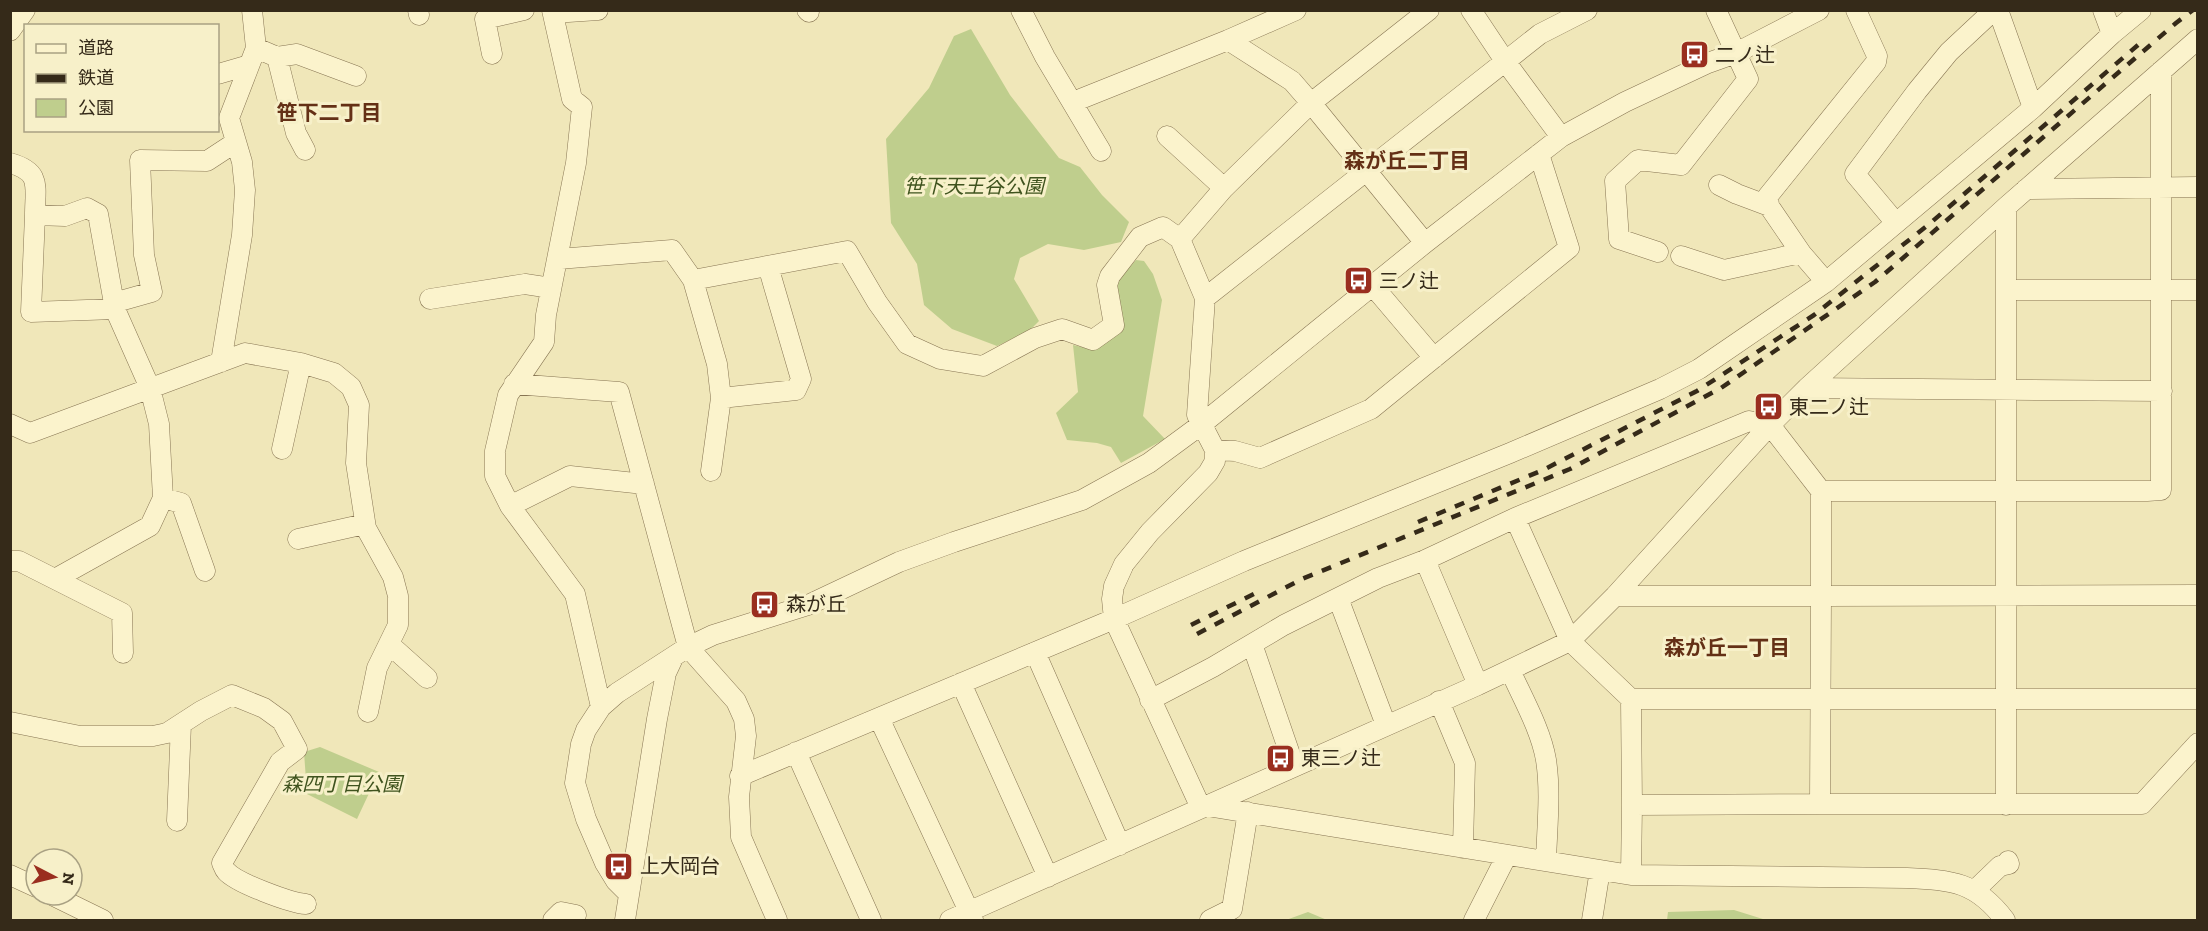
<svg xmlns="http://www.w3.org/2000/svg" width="2208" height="931" viewBox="0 0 2208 931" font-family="'Zilla Slab','Noto Sans JP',serif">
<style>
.green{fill:#bfce8d}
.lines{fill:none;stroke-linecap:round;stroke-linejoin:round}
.minor-casing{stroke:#877553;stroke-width:21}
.minor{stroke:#fbf3cc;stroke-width:20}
.rail{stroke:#352a19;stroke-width:4.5;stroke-dasharray:10 10;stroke-linecap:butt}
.labels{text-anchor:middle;stroke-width:6;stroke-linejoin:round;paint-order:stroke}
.poi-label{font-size:20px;fill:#352a19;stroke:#f7f0c9;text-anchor:start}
.park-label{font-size:20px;font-style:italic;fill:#3f531e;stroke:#f7f0c9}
.neighbourhood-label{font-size:21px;font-weight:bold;fill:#643016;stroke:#f7f0c9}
</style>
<rect width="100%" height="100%" fill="#f0e7b9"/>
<path class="green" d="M971 29 1010 95 1059 158 1080 167 1102 195 1129 222 1121 242 1084 250 1048 244 1020 258 1014 279 1039 321 1029 331 997 346 952 329 924 305 917 264 891 223 886 139 929 88 954 36Z
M1136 260 1144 261 1153 274 1162 300 1143 416 1165 439 1121 463 1111 447 1097 443 1067 440 1056 413 1078 392 1073 345 1095 350 1123 326C1114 289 1109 289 1136 260Z
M320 747 379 772 357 819 307 794 304 752Z
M1734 910 1766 920H1667L1668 912Z
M1308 912 1327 920H1286Z"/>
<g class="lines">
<defs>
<path id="minor" d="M418 10 419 15
M552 10 572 99 582 107 576 163 546 315 544 342 508 395 495 451V476L510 506 575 594 601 707
M807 10 809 12
M1021 10 1045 57 1101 151
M1471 10 1505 61 1561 137
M1998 10 2033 108
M2103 10 2112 34
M553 13 598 10
M10 31 25 10
M1228 40 1292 81 1311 103 1429 10
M256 48 277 57 296 133 305 150
M492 54 485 19 524 10
M277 57 297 54 356 76
M218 74 249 65
M1073 102 1228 40 1296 10
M1167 136 1224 188
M10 163C42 172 35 186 35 215L65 216 87 208 98 214 115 309 150 388 159 424 163 498 181 503 205 571
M1719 185 1737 194 1769 206
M2026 189 2198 187
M35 215 31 312 115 309
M1896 223 1855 174 1917 91 1949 52 1994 10
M1658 252 1619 239 1615 181 1638 160 1681 165 1748 79 1716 10
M1681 256 1724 270 1801 253
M558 259 672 250 693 280 717 364 721 398 711 471
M693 280 847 251 877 302 907 344 940 359 983 366 1035 338 1062 329 1093 340 1114 325 1107 285 1110 276 1140 237 1163 227 1180 239
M1826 282 1801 253 1769 206 1768 196 1876 62 1877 56 1856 10
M1373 286 1434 358
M2006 290H2198
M1205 298 1540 34 1587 10
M430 299 525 284 551 288
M113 303 152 292 144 255 140 160 207 161 236 142
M221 362 242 235 245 190 242 162 229 118 256 48 252 10
M514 384 619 392 688 647 736 701 744 719 746 736 739 797 741 837 777 920
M1807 388 2162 391
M721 398 796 390 801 379 768 266
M10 424 30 433 245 353 301 363 334 373 351 387 359 405 356 463 366 528 393 577 398 596V625L377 668 368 712
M282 449 301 363
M1215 450 1235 451 1260 458 1371 409 1569 248 1539 154
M1821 491H2147L2161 490V71
M510 506 570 476 644 484
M1515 518 1570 641 1631 699H2198
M298 539 365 524
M1425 560 1478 685
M10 561H19L122 613 123 653
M55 579 150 526 163 498
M1615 596H1821L1820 804 1632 805 1631 699
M1338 598 1386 725
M389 644 427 678
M1252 644 1294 766
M1035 652 1120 845
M1510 670C1522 697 1541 730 1546 760 1551 792 1547 828 1546 861
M961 683 1048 877
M1150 700 1213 667 1284 625 1378 578 1425 560 1515 518 1749 421 1770 425 1821 491V596L2198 595
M1439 701 1465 763 1463 848
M879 718 973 920
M10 722 80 736H153L167 733 201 711 232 695 264 708 282 721 297 749 280 762 222 863C223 865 224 869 226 871 236 883 291 903 306 904
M796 752 871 920
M740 776 1114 619 1244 561 1510 453 1660 389 1699 369 1826 282 2033 108 2112 34 2141 10
M1820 804H2142L2198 743
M2006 805V207
M1207 806 1631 875 1907 878C1953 880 1976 882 2005 920
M1201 808 1120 632 1114 619 1112 599 1114 586 1124 564 1150 532 1208 473 1215 461V450L1197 415 1205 298 1180 239 1224 188 1311 103 1425 243
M177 821 181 724
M10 875 36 887
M1631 875 1632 805
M1975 890 2000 866 2009 864 2008 861
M628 893 616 881 605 863 586 819 575 783 581 744 586 730 601 707 617 693 688 647 713 635 808 605 899 562 954 542 1082 500 1149 463 1202 424 1425 243 1561 137 1625 102 1708 63 1736 53 1819 10
M52 895 103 920
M553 920 561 912 576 915
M625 920 657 719 666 673 673 658
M950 920 1478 685 1570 641 1615 596 1770 425 1807 388 2006 207 2198 39
M1210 920 1232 909 1248 812
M1474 920 1507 855
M1592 920 1600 870"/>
</defs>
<use href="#minor" class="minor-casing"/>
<use href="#minor" class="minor"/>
<path class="rail" d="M1418 522 1543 470 1697 391 1814 315 1928 225 2138 45
M1191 625 1256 593
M1197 634 1302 579 1570 469 1721 388 1875 282 2176 23 2193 10"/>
</g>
<defs>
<symbol id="bus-square" viewBox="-11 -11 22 22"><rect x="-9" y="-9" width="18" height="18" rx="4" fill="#9a2e1f" stroke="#f7f0c9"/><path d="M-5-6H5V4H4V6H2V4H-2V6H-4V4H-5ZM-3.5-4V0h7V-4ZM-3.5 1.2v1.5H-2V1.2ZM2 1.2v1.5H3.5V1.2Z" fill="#fff"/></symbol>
</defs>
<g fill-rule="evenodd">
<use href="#bus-square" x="1678" y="38" width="33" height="33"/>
<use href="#bus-square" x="1342" y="264" width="33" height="33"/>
<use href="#bus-square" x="1752" y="390" width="33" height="33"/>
<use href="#bus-square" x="748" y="588" width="33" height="33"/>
<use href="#bus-square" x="1264" y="742" width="33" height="33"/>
<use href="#bus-square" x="602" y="850" width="33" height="33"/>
</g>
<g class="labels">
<g class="poi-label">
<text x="1715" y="62">二ノ辻</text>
<text x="1379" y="288">三ノ辻</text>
<text x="1789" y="414">東二ノ辻</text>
<text x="786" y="611">森が丘</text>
<text x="1301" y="765">東三ノ辻</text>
<text x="640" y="873">上大岡台</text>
</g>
<g class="park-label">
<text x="974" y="193">笹下天王谷公園</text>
<text x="342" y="791">森四丁目公園</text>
</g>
<g class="neighbourhood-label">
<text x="329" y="120">笹下二丁目</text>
<text x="1407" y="168">森が丘二丁目</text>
<text x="1727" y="655">森が丘一丁目</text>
</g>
</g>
<rect width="2208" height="931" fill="none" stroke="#352a19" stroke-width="24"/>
<rect x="24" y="24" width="195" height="108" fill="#f7f0c9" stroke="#a9a183" stroke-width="1.5"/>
<rect x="36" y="44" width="30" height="9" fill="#fbf3cc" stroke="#a9a183" stroke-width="1.5"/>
<text x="78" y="54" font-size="18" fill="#352a19">道路</text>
<rect x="36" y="74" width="30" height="9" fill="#352a19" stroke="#a9a183" stroke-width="1.5"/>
<text x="78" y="84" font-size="18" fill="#352a19">鉄道</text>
<rect x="36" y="99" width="30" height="18" fill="#bfce8d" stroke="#a9a183" stroke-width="1.5"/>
<text x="78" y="114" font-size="18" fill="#352a19">公園</text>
<g transform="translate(54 877) rotate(97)"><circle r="28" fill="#f7f0c9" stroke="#a9a183" stroke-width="1.5"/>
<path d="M0-4.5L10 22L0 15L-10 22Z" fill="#9a2e1f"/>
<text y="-9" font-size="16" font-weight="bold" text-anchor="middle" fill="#352a19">N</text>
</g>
</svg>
